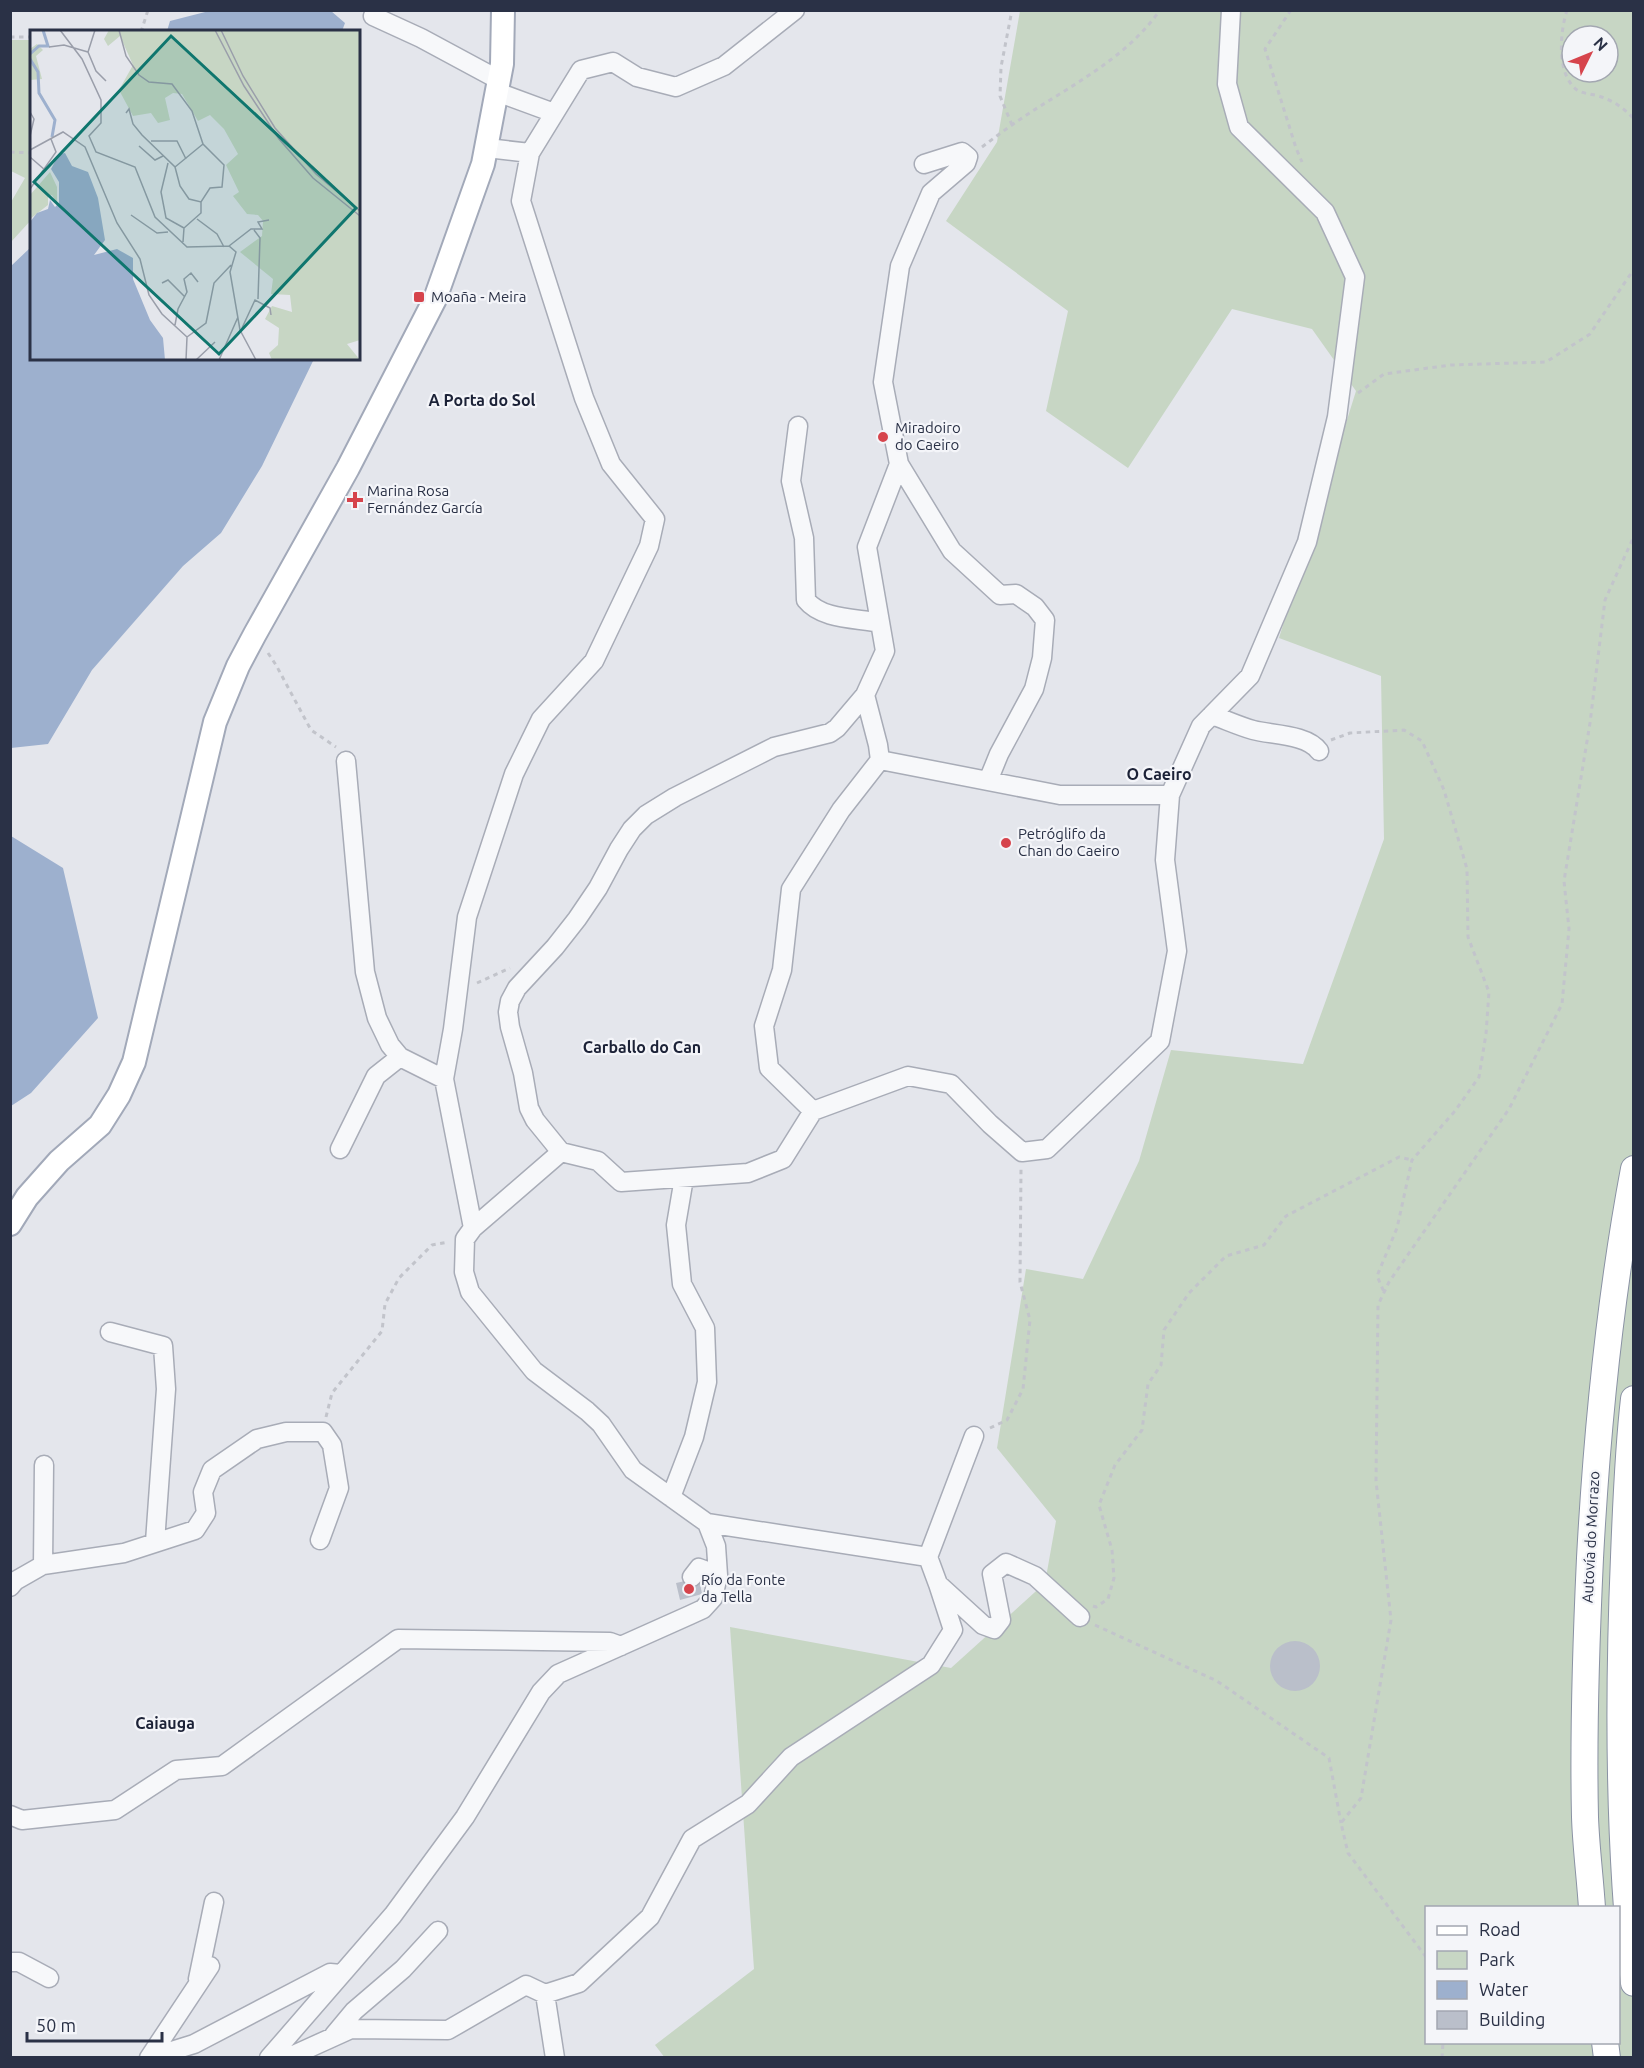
<svg xmlns="http://www.w3.org/2000/svg" width="1644" height="2068" viewBox="0 0 1644 2068" font-family="Ubuntu,sans-serif">
<style>
.green{fill:#c7d6c4;fill-rule:evenodd}
.water{fill:#9db0ce}
.building{fill:#babfca}
.lines{fill:none;stroke-linecap:round;stroke-linejoin:round}
.minor-casing{stroke:#a8acb7;stroke-width:21}
.major-casing{stroke:#a2a9b9;stroke-width:26}
.highway-casing{stroke:#8a92a4;stroke-width:28}
.path{stroke:#c2c4cb;stroke-width:3;stroke-dasharray:4.5 4.5;stroke-linecap:butt}
.minor{stroke:#f7f8fa;stroke-width:18}
.major{stroke:#fff;stroke-width:22}
.highway{stroke:#fff;stroke-width:26}
.poi-dot{fill:#d6444c;stroke:#f4f5f9;stroke-width:2}
.labels{text-anchor:middle;stroke-width:4.5;stroke-linejoin:round;paint-order:stroke}
.poi-label{font-size:15px;fill:#2a3146;stroke:#f4f5f9;text-anchor:start}
.street-label{font-size:15px;fill:#2a3146;stroke:#f4f5f9}
.neighbourhood-label{font-size:16px;font-weight:bold;fill:#1c2237;stroke:#f4f5f9}
.inset-river{fill:none;stroke:#9db0ce;stroke-width:3}
.inset-road{fill:none;stroke:#9a9eaa;stroke-width:1.5}
.view{fill:#0f766e;fill-opacity:0.15;stroke:#0f766e;stroke-width:3}
.inset-edge{fill:none;stroke:#2a3146;stroke-width:3}
</style>
<rect width="100%" height="100%" fill="#e4e6ec"/>
<path class="green" d="M1020 11H1633V2057L665 2058 655 2045 754 1969 730 1627 951 1668 1045 1583 1056 1521 997 1448 1026 1269 1083 1279 1139 1161 1171 1050 1303 1064 1384 839 1381 676 1279 638 1356 391 1312 329 1232 309 1128 468 1046 411 1068 311 946 221 997 142ZM1572 36H1608V72H1572ZM1426 1908H1618V2042H1426Z
M11 40H31L32 219 11 242V202L25 178 11 171Z"/>
<path class="water" d="M213 10 331 11 345 23 342 31H167L170 21Z
M31 247 32 358 314 359 262 466 221 533 183 566 92 670 48 744 11 748 10 267Z
M11 836 63 868 98 1018 31 1093 11 1106Z"/>
<path class="building" d="M699 1578 702 1594 680 1600 676 1583Z
M1270 1666a25 25 0 1 1 50 0a25 25 0 1 1-50 0Z"/>
<g class="lines">
<defs>
<path id="minor" d="M373 16 421 38 499 80
M497 92 554 113
M487 148 530 153
M924 164 962 152 968 157 966 163 931 193 900 266 883 382 899 464 867 547 885 651 865 695 878 745 880 760 841 810 791 889 782 970 764 1026 769 1068 813 1111 908 1076 951 1084 990 1124 1022 1152 1047 1149 1160 1041 1177 951 1165 860 1170 795 1201 726 1250 676 1307 542 1337 417 1355 277 1325 212 1239 127 1227 84 1231 10
M798 426 791 481 804 538 806 600C822 620 857 618 880 623
M899 464 952 551 1000 595 1016 594 1035 607 1045 620 1042 658 1034 689 999 754 988 781
M1212 715C1226 720 1239 726 1253 730 1271 735 1307 734 1319 751
M880 760 1060 795H1170
M346 761 365 972 377 1018 390 1045 400 1057 444 1079
M340 1149 376 1076 400 1057
M561 1152 535 1120 529 1108 523 1073 510 1027 508 1012 510 1001 517 988 555 947 577 919 598 888 619 849 632 829 646 815 675 797 774 747 830 733 837 728 865 695
M473 1228 561 1152 598 1161 621 1182 748 1173 783 1159 813 1111
M110 1332 163 1346 166 1389 155 1542
M671 1497 694 1437 707 1382 705 1328 682 1284 676 1225 684 1178
M707 1523 928 1557 938 1584 983 1625 994 1629 1001 1620 992 1574 1006 1563 1035 1576 1080 1617
M928 1557 974 1436
M43 1565 44 1465
M692 1577 699 1568 718 1575
M10 1587 15 1581 43 1565 124 1553 195 1530 206 1513 203 1492 212 1470 257 1439 286 1432H323L332 1445 339 1488 320 1540
M10 1815 22 1820 115 1810 176 1770 222 1766 398 1639 610 1642 621 1646
M10 1962H19L49 1978
M198 1979 214 1902
M545 1994 579 1983 650 1917 692 1839 748 1804 791 1757 931 1665 953 1630 938 1584
M334 2035 354 2011 403 1969 438 1931
M149 2058 194 2044 330 1973 341 1974
M149 2058 210 1966
M269 2058 393 1915 465 1817 541 1692 558 1674 690 1615 703 1609 713 1598 718 1575 716 1546 707 1523 633 1470 601 1424 587 1411 534 1371 470 1292 464 1272 465 1239 473 1228 444 1079 453 1029 467 917 514 774 541 719 594 661 649 546 655 519 611 464 584 398 521 201 530 153 581 70 613 62 637 77 676 87 724 66 795 10
M287 2058 351 2029 448 2030 526 1985 545 1994 555 2058"/>
<path id="major" d="M10 1224 27 1197 59 1161 100 1125 119 1095 134 1062 215 722 238 666 255 634 348 468 435 299 483 164 502 64 503 10"/>
<path id="highway" d="M1634 1399C1628 1451 1626 1504 1624 1557 1618 1698 1618 1843 1634 1983
M1592 1908C1590 1877 1586 1847 1585 1817 1583 1730 1586 1644 1590 1558 1597 1428 1610 1297 1634 1169
M1605 2042 1607 2058"/>
</defs>
<use href="#minor" class="minor-casing"/>
<use href="#major" class="major-casing"/>
<use href="#highway" class="highway-casing"/>
<path class="path" d="M1291 10 1265 49 1296 148 1302 162
M1567 10C1560 32 1556 74 1577 90 1581 93 1590 94 1595 95 1611 99 1623 107 1634 119
M141 32 148 10
M10 37H32
M1012 125 1000 96 1001 67 1012 10
M982 147C998 135 1014 123 1031 112 1076 83 1128 56 1160 10
M10 152 32 153
M1358 393 1384 374 1451 365 1546 362 1590 334 1634 269
M268 653 276 665 311 730 336 747
M1331 740 1350 733 1404 730 1422 741 1444 790 1467 869 1468 937 1489 992 1486 1034 1479 1077 1455 1111 1412 1160 1397 1228 1377 1276 1384 1292
M477 983 510 968
M326 1417 332 1393 382 1331 385 1304 399 1278 432 1245 448 1242
M990 1428 1007 1420 1023 1389 1030 1320 1020 1282 1021 1169
M1093 1606 1096 1607 1108 1599 1114 1578 1112 1550 1099 1505 1115 1465 1142 1430 1148 1384 1161 1365 1164 1330 1189 1293 1226 1256 1264 1245 1286 1216 1399 1157 1412 1160
M1095 1625 1217 1681 1329 1758 1341 1823
M1426 1957 1348 1853 1341 1823 1361 1798 1391 1620 1376 1481 1378 1305 1389 1282 1509 1109 1562 1004 1569 929 1564 881 1590 723 1605 600 1634 536
M1442 2058 1443 2042"/>
<use href="#minor" class="minor"/>
<use href="#major" class="major"/>
<use href="#highway" class="highway"/>
</g>
<g class="poi-dot">
<rect x="413" y="291" width="12" height="12" rx="3"/>
<circle cx="883" cy="437" r="6"/>
<path d="M352 491h6v6h6v6h-6v6h-6v-6h-6v-6h6z"/>
<circle cx="1006" cy="843" r="6"/>
<circle cx="689" cy="1589" r="6"/>
</g>
<g class="labels">
<g class="poi-label">
<text x="431" y="302">Moaña - Meira</text>
<text x="895" y="433">Miradoiro<tspan x="895" dy="17">do Caeiro</tspan></text>
<text x="367" y="496">Marina Rosa<tspan x="367" dy="17">Fernández García</tspan></text>
<text x="1018" y="839">Petróglifo da<tspan x="1018" dy="17">Chan do Caeiro</tspan></text>
<text x="701" y="1585">Río da Fonte<tspan x="701" dy="17">da Tella</tspan></text>
</g>
<g class="street-label">
<text transform="translate(1591 1537) rotate(-87)" y="5">Autovía do Morrazo</text>
</g>
<g class="neighbourhood-label">
<text x="482" y="406">A Porta do Sol</text>
<text x="1159" y="780">O Caeiro</text>
<text x="642" y="1053">Carballo do Can</text>
<text x="165" y="1729">Caiauga</text>
</g>
</g>
<g transform="translate(30 30)">
<rect width="330" height="330" fill="#e4e6ec"/>
<path d="M79 0H330V310L317 314 330 330H242L239 323 248 315 249 298 235 289 242 276 262 282 260 265 241 264 243 249 210 222 232 206 233 191 228 185 217 184 203 166 209 162 196 135 208 124 194 99 180 85 168 91 152 64 143 63 135 68 140 90 128 93 121 83 103 86 89 60 103 35 90 6 78 16 74 9ZM7 14 13 20 6 26 12 49 0 50V19ZM20 142 27 157V174L22 165 18 166V175L0 189V165Z" fill="#c7d6c4"/>
<path d="M35 123 42 136 58 142 68 168 75 210 64 225 87 219 103 228V249L120 290 133 308 135 330H0V192L7 183 18 179 20 170 25 177 29 173V152L21 139 29 124Z" fill="#9db0ce"/>
<path class="inset-river" d="M0 24 9 16H18L13 0M0 29 8 42 9 63 25 90 22 107"/>
<path class="inset-road" d="M30 0 52 29 71 70V93L59 106 66 122 105 137 125 187 157 217 199 216 206 222 200 242 210 300 226 330M89 0 96 26 109 45 119 52 142 54 162 81 173 114 194 135 192 157 180 158 171 172 159 169 150 156 145 137 112 105 103 94 99 79 96 83M185 0 214 56 249 109 283 148 330 186M191 0 213 46 245 98 286 144 330 181M19 17 34 15 58 22 65 0M58 22 66 41 76 51M0 82 4 89 0 106M121 111H147L156 129M109 116 125 130 133 126M0 120 33 102 55 117 87 193 110 229 119 265 132 284 157 307 156 330M0 127 15 140M138 133 131 162 136 188 154 198M145 137 173 114M0 159 26 122 21 109M101 185 127 203 138 202M167 189 187 204 194 217M224 200 230 208 228 269M153 212 154 198 171 183V172M199 216 221 199H232L228 192 239 190M132 253 138 250 155 267M145 295 148 279 157 262 154 249 161 243 168 252M212 298 225 270 240 278 241 285M157 307 176 293 184 253 201 235M166 330 185 312M189 330 208 287"/>
<path class="view" d="M141 6 326 178 189 324 4 152Z"/>
<rect width="330" height="330" class="inset-edge"/>
</g>
<rect width="1644" height="2068" fill="none" stroke="#2a3146" stroke-width="24"/>
<rect x="1425" y="1906" width="195" height="138" fill="#f4f5f9" stroke="#a3a7b1" stroke-width="1.5"/>
<rect x="1437" y="1926" width="30" height="9" fill="#ffffff" stroke="#a3a7b1" stroke-width="1.5"/>
<text x="1479" y="1936" font-size="18" fill="#2a3146">Road</text>
<rect x="1437" y="1951" width="30" height="18" fill="#c7d6c4" stroke="#a3a7b1" stroke-width="1.5"/>
<text x="1479" y="1966" font-size="18" fill="#2a3146">Park</text>
<rect x="1437" y="1981" width="30" height="18" fill="#9db0ce" stroke="#a3a7b1" stroke-width="1.5"/>
<text x="1479" y="1996" font-size="18" fill="#2a3146">Water</text>
<rect x="1437" y="2011" width="30" height="18" fill="#babfca" stroke="#a3a7b1" stroke-width="1.5"/>
<text x="1479" y="2026" font-size="18" fill="#2a3146">Building</text>
<g transform="translate(1590 54) rotate(47)"><circle r="28" fill="#f4f5f9" stroke="#a3a7b1" stroke-width="1.5"/>
<path d="M0-4.5L10 22L0 15L-10 22Z" fill="#d6444c"/>
<text y="-9" font-size="16" font-weight="bold" text-anchor="middle" fill="#2a3146">N</text>
</g>
<path d="M27 2032v9h135v-9" fill="none" stroke="#2a3146" stroke-width="3"/>
<text x="36" y="2032" font-size="18" fill="#2a3146" stroke="#f4f5f9" stroke-width="4.5" paint-order="stroke">50 m</text>
</svg>
